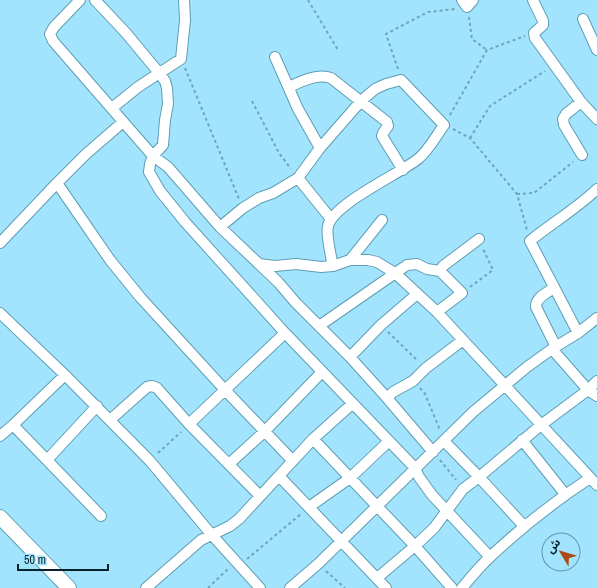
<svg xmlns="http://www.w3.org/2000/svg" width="597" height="588" viewBox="0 0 597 588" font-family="'Archivo Narrow','Noto Sans Arabic',sans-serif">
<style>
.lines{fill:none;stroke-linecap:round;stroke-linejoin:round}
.street-casing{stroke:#5d9db4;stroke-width:12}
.secondary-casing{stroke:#5d9db4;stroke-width:16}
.path{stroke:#6fa5b9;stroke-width:2;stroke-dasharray:3 3;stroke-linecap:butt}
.street{stroke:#fff;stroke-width:10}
.secondary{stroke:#fff;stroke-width:14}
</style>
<rect width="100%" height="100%" fill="#a2e4fd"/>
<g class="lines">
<defs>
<path id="street" d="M80 0 54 27 50 34 53 41 153 156 168 167 220 227 278 282 296 303 350 357 387 398 433 452
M95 0 126 33 160 74 165 81 167 88 168 104 165 120 163 145 153 156 150 164 149 172 160 191 185 222 285 333 415 468 419 477 432 495 490 557
M462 0 467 7 473 0
M533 0 543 21V25L534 33 535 38 581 102 597 119
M583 19 597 50
M275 57 298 109 320 148
M289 87C302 81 318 73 331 78L387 122 388 126 383 133 382 136 403 170
M581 102 566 114 563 119 564 125 582 155
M112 108 138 87 181 59 185 20 184 0
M298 178 331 219
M57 183 110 260 140 297 225 390 293 461
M220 227 243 208 259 198 273 193 298 178 320 148 361 101 375 89 386 84 401 80 444 125C436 136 429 150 418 159 399 174 333 204 328 226 326 234 331 257 333 266
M0 243 57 183 86 154 123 122
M350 260 382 220
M259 264 275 266 296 264 321 267 333 266 350 260H368L377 262 395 273 437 312 597 485
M554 288C548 292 535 298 536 307L556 347
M437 312 462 293 440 271 443 266 479 239
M0 313 65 375 150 461 211 534 260 588
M319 326 407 265 417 264 427 269 440 271
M578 333 530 241C552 223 576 209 597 189
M552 349 588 390 597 396
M350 357 381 325 417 294
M387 398 393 392 413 381 426 368 463 340
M110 420 147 387 152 386 157 388 189 424 260 496
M189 424 285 333
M13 425 101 516
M0 436 13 425 65 375
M313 439 415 546 452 588
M522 440 565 494
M444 441 479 477 524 526
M47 460 97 406
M229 464 264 432 322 372
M279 476 386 588
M309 507 350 478 389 441
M377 578 415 546 434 528 463 489 479 477 541 425 588 390 597 381
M146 588 201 540 230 526 239 519 313 439 352 404
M290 588 318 564 473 412 527 367 552 349 578 333 597 318
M462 588C471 577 480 566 491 556 522 527 555 501 590 478"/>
<path id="secondary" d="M0 517 69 588"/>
</defs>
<use href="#street" class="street-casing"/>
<use href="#secondary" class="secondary-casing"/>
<path class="path" d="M308 0 338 50
M469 17 472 39 487 50
M185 68 239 199
M398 69 386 34 428 12 455 9
M252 101 279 153 291 169
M450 115 487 50 525 36
M453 129 470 138 517 194 527 230
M470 138 490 106 545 71
M517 194 534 193 573 162
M470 287 493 270 483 249
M388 332 418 361
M420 388 425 394 440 430
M158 453 181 432
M440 460 456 480
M247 559 301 514
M326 571 345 588
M208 588 229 568"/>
<use href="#street" class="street"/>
<use href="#secondary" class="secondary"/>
</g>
<g transform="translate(561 552) rotate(308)"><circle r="19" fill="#a2e4fd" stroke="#6496a9"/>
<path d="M0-3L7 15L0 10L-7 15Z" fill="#ad4a15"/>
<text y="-6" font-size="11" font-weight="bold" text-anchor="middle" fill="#07222c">ش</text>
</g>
<path d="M18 564v6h90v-6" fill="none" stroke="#07222c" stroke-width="2"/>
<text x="24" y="564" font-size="12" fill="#07222c" stroke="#a2e4fd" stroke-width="3" paint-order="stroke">50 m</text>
</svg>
